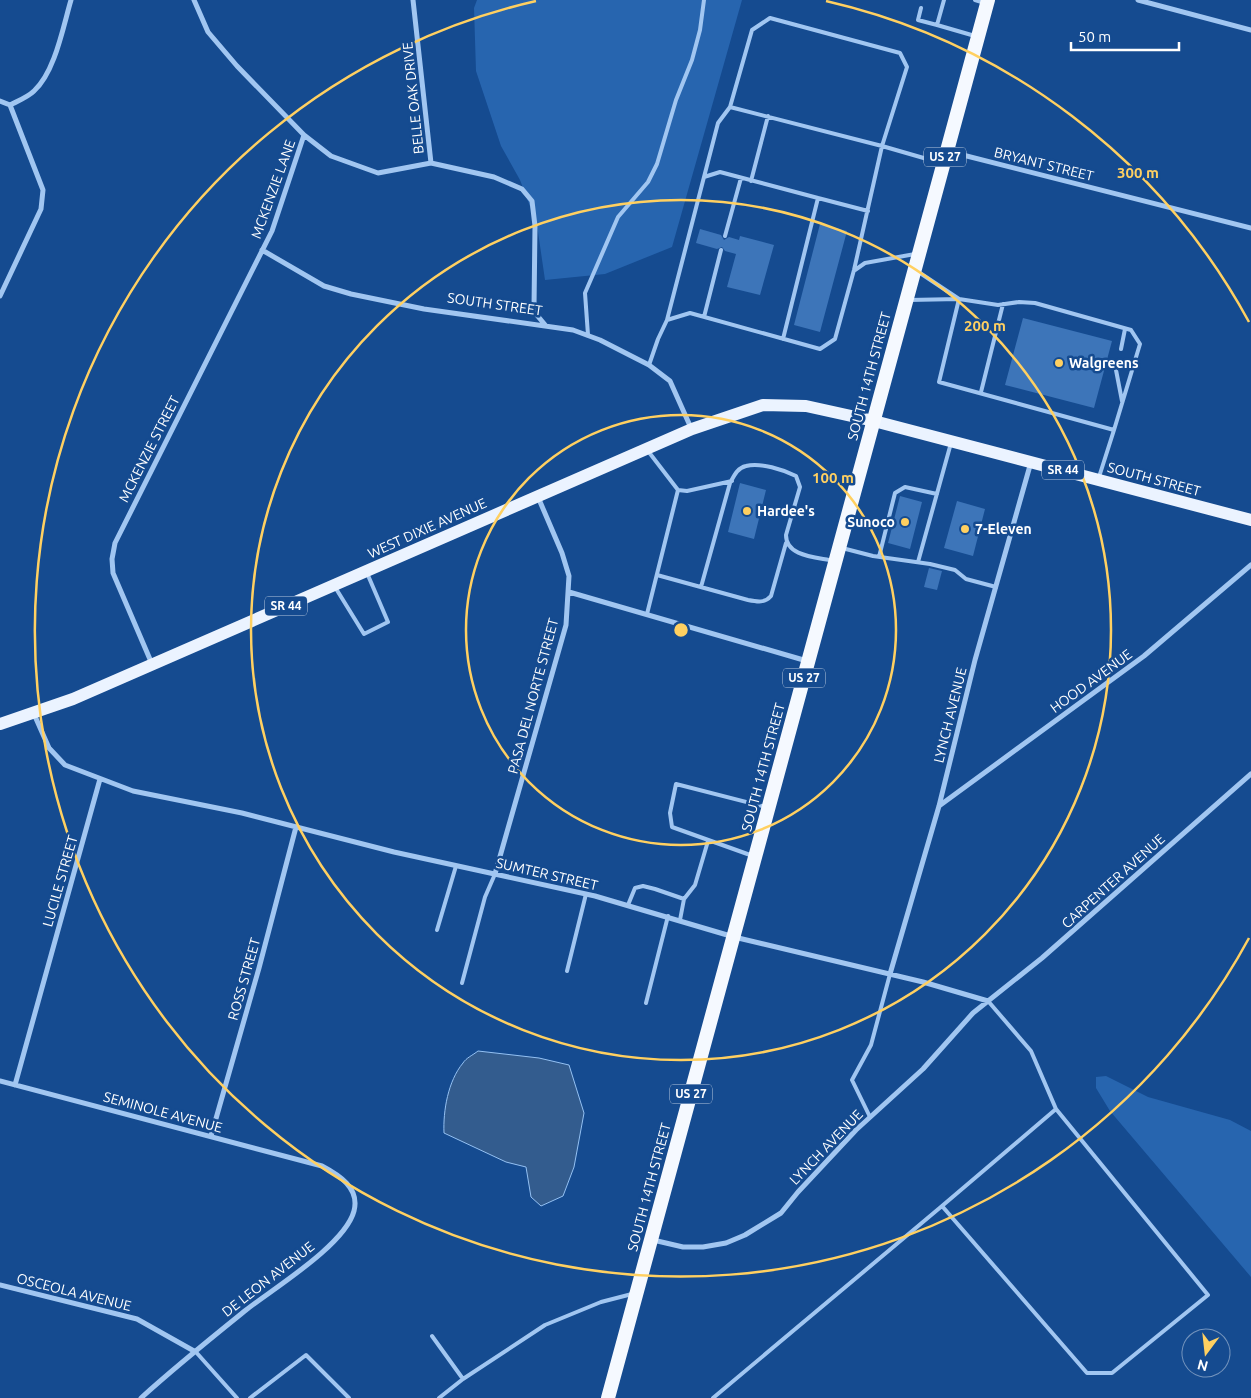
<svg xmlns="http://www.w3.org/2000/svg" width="1251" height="1398" viewBox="0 0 1251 1398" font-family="Ubuntu,sans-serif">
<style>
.green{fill:#2765af}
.water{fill:#335c8e;stroke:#94c1f3}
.building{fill:#3d75b9}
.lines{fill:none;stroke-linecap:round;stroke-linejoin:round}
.service{stroke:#a1c6f1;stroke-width:4}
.minor{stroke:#a1c6f1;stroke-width:5}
.primary{stroke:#ebf3ff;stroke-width:12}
.trunk{stroke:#f5f9ff;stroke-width:14}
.ring{fill:none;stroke:#ffd061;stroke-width:2.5}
.poi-dot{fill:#ffd061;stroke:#154b90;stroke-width:2}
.labels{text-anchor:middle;stroke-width:5;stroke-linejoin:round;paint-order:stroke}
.shield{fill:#154b90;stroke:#b9c9de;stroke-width:1}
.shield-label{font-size:12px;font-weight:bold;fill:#fff}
.street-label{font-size:14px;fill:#fff;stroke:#154b90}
.poi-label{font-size:14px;font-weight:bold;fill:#fff;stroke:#154b90;text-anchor:start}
.centre{fill:#ffd061;stroke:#154b90;stroke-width:2.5}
.ring-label{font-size:15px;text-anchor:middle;font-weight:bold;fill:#ffd061;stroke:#154b90;stroke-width:5;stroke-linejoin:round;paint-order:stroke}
</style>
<rect width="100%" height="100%" fill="#154b90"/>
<path class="green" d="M477 0H742L672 247 605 274 545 280 537 225 520 180 501 146 476 71 474 8Z
M1106 1076 1148 1097 1230 1120 1251 1131V1277L1110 1111 1096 1088V1077Z"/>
<path class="water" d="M478 1051 539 1058 569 1065 584 1113 574 1167 563 1196 541 1206 531 1197 526 1167 506 1162 444 1133C443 1111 448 1081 463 1063 466 1058 473 1055 478 1051Z"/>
<path class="building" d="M820 224 847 231 820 332 794 325Z
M700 229 721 235 724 240 729 237 739 240 740 236 774 245 760 295 727 287 736 254 725 251 722 247 717 249 696 243Z
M1023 318 1112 341 1094 408 1005 385Z
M740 483 766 490 754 539 728 532Z
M900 496 922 502 910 549 888 543Z
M957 501 985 509 973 556 944 548Z
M929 568 942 571 937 590 924 587Z"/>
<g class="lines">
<path class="service" d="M944 0 937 25 975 36
M975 0 985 3
M921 8 918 20 937 25
M704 177 718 123 730 107
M751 181 768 116
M725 236 741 178
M855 270 865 263 915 254
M917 271 959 299
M959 299 939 382 1114 430 1099 477
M909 300 959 299 998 305 1019 302 1035 303 1131 330 1140 344 1114 430
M704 317 721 250
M667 320 704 177 720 172 818 198
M588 335 585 293 618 217 648 182 657 164 676 100 692 60 700 30 704 0
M783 339 818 198 868 211
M1121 349 1125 329
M649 365 658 339 667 320 690 313 820 349 835 339 854 270 882 146 730 107 752 30 770 18 900 53 907 67 882 146 941 163
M1116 370 1122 401
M981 392 1003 304
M648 451 678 490 687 491 732 481
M842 548 873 556 930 564 955 570 966 579 996 587
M879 557 895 493 905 487 937 494
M918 562 951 443
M657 575 748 600C758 602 765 603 771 596L786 543
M335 587 364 634 388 622 367 573
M701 587 730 483C734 476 737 468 746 466 760 462 784 470 796 476L800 487 786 535C786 557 817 557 834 561
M647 614 678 490
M753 856 672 827 670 813 676 784 766 807
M628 905 635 888 643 886 655 889 684 899
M680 920 684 899 695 885 708 841
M437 930 456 866
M567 971 586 894
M462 983 485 897 495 874
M646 1003 668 916
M870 1117 852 1080 871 1045 890 974
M942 1206 1056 1109
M432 1336 463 1379 545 1325 601 1302 632 1294
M195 1351 237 1398
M250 1398 306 1355 349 1398
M439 1398 463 1379
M713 1398 942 1206 1087 1373H1112L1208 1295 1056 1109 1031 1051 988 1001"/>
<path class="minor" d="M194 0 208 32 237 66 304 135 331 156 378 173 431 163 494 177 522 189 532 201 535 226 534 307 536 314 546 326
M413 0 431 163
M1138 0 1251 30
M0 101 10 105
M10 105C18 101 28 97 34 91 55 72 63 27 71 0
M947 151 1251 228
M262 250 324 286 351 294 424 309 573 330 600 340 649 365 670 381 691 428
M0 296 41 209 43 190 10 105
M569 592 807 661
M152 664 113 573 112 559 115 543 272 231 304 135
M34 714 49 748 65 765 133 791 242 813 394 852 595 896 734 937 923 982 988 1001
M939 806 1144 656 1251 565
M495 874 566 625 569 576 562 553 538 497
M890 974 939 806 975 660 1031 462
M0 1081 322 1166C339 1175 360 1188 354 1211 345 1245 274 1288 246 1310 210 1339 175 1367 141 1398
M15 1085 100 779
M211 1136 259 968 296 827
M653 1240 683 1247H703L726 1243 745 1235 781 1213 798 1192 856 1130 923 1069 973 1013 1042 958 1251 774
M0 1285 137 1319 194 1351"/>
<path class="primary" d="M0 724 73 699 692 429 763 405 806 406 874 421 1251 520"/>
<path class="trunk" d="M608 1398 988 0"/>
</g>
<g class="ring">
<circle cx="681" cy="630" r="215"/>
<circle cx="681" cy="630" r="430"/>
<path d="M1249 938A646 646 0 1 1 536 1M826 1A646 646 0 0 1 1249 322"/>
</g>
<g class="poi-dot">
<circle cx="1059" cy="363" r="5"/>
<circle cx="747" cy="511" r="5"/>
<circle cx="905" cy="522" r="5"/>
<circle cx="965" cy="529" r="5"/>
</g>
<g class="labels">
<g class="shield">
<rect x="924" y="147.5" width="42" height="19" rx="4"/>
<rect x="1042" y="460.5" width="42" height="19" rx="4"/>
<rect x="265" y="596.5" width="42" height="19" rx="4"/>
<rect x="783" y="668.5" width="42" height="19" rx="4"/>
<rect x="670" y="1084.5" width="42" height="19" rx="4"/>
</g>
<g class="shield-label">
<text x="945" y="161">US 27</text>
<text x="1063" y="474">SR 44</text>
<text x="286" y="610">SR 44</text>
<text x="804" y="682">US 27</text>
<text x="691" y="1098">US 27</text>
</g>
<g class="street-label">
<text transform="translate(413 98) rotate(-96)" y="5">BELLE OAK DRIVE</text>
<text transform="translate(1044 164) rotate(14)" y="5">BRYANT STREET</text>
<text transform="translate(273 189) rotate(-70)" y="5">MCKENZIE LANE</text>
<text transform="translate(495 304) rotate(8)" y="5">SOUTH STREET</text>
<text transform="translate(869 376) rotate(-75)" y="5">SOUTH 14TH STREET</text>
<text transform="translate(149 449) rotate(-63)" y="5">MCKENZIE STREET</text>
<text transform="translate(1154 479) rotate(15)" y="5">SOUTH STREET</text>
<text transform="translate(427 528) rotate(-24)" y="5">WEST DIXIE AVENUE</text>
<text transform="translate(1091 681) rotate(-36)" y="5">HOOD AVENUE</text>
<text transform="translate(533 696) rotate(-75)" y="5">PASA DEL NORTE STREET</text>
<text transform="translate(950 715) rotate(-76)" y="5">LYNCH AVENUE</text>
<text transform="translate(763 767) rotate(-75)" y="5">SOUTH 14TH STREET</text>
<text transform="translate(547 874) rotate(13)" y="5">SUMTER STREET</text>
<text transform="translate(60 881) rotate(-74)" y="5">LUCILE STREET</text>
<text transform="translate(1113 881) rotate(-42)" y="5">CARPENTER AVENUE</text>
<text transform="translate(244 979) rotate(-74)" y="5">ROSS STREET</text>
<text transform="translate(163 1112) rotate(15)" y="5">SEMINOLE AVENUE</text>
<text transform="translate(826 1147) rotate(-46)" y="5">LYNCH AVENUE</text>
<text transform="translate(649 1187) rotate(-75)" y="5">SOUTH 14TH STREET</text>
<text transform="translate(268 1279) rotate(-38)" y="5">DE LEON AVENUE</text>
<text transform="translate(74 1292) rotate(14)" y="5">OSCEOLA AVENUE</text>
</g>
<g class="poi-label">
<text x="1069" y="368">Walgreens</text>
<text x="757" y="516">Hardee's</text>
<text x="895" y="527" text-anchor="end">Sunoco</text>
<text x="975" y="534">7-Eleven</text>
</g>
</g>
<circle cx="681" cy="630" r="8" class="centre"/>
<g class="ring-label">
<text x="1138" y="178">300 m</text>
<text x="985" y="331">200 m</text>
<text x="833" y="483">100 m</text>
</g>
<g transform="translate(1206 1353) rotate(195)"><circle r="24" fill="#154b90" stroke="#7393bc"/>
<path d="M0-4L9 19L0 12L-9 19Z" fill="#ffd061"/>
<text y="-8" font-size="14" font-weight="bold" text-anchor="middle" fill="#ffffff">N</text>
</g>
<path d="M1071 42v8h108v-8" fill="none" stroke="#ffffff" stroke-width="2.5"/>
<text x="1078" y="42" font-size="15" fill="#ffffff" stroke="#154b90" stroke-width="4" paint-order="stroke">50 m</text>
</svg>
